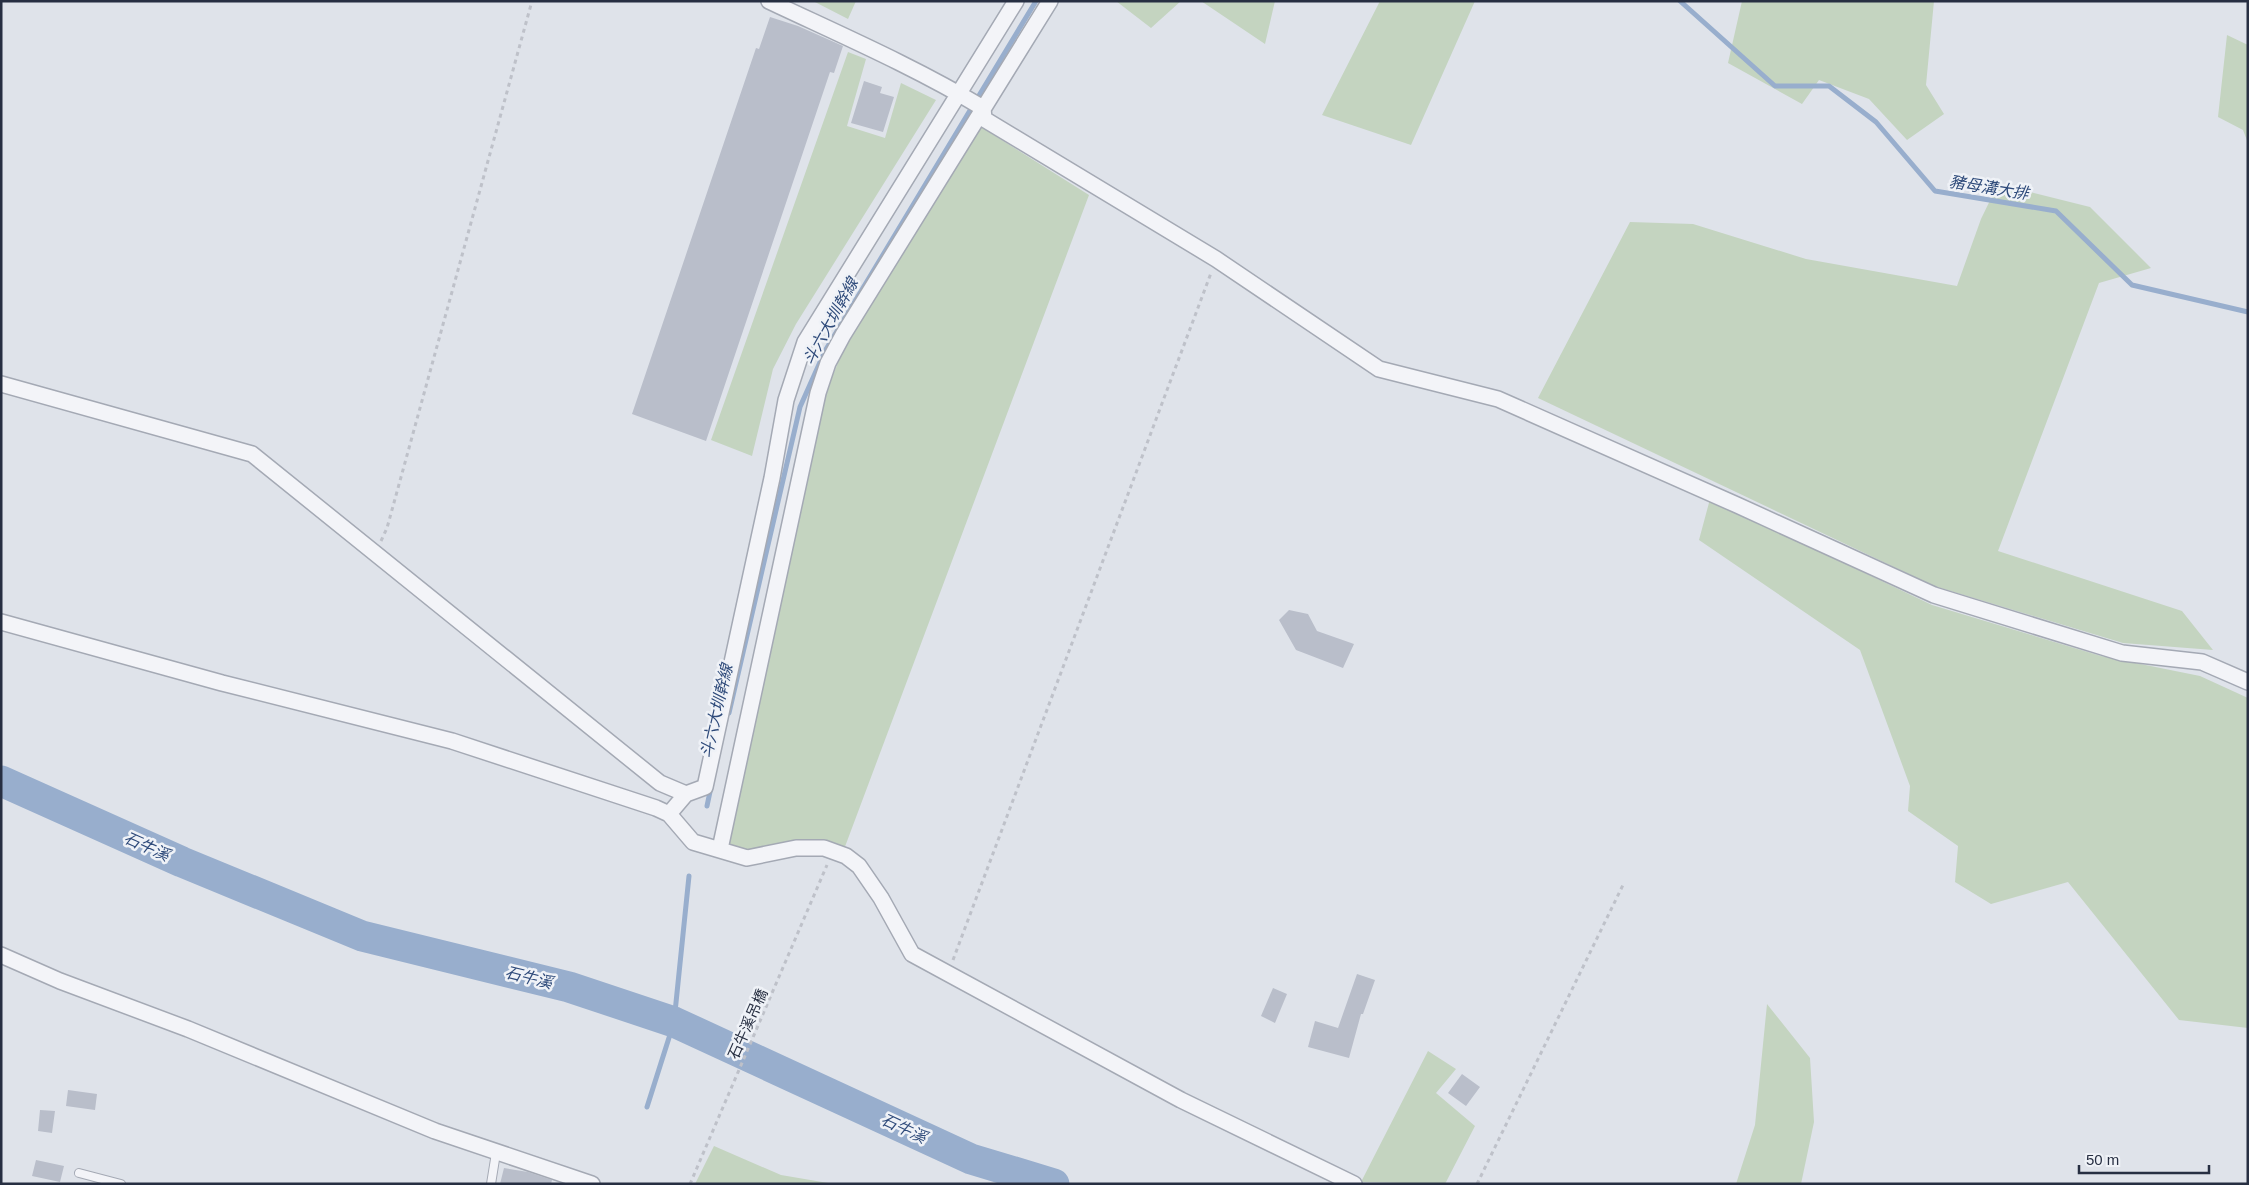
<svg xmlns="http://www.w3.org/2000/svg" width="2249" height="1185" viewBox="0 0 2249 1185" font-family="Arial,'Noto Sans TC',sans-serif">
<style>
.green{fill:#c4d4c0}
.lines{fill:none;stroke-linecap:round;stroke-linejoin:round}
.stream{stroke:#98aecd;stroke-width:5}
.river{stroke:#98aecd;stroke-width:31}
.building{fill:#b9beca}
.service-casing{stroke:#a4a9b4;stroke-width:10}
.minor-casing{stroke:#a4a9b4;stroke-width:18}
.path{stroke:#bec1c9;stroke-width:3;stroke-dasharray:4 4;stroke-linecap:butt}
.service{stroke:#f3f4f8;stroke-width:8}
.minor{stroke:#f3f4f8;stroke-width:15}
.labels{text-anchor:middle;stroke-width:5;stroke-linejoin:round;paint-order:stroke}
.street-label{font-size:15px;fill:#272f42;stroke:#eff2f7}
.water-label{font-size:16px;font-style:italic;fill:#2e4a7a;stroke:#eff2f7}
</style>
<rect width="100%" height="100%" fill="#dfe3ea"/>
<path class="green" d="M813 1H856L848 19Z
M1116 1H1181L1151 28Z
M1201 1H1275L1265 44Z
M1380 1H1475L1411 145 1322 115Z
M1742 1H1934L1926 85 1944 114 1907 140 1869 99 1819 80 1802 104 1728 63Z
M2227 35 2248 45V143L2243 130 2218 117Z
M848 52 866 59 847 126 885 138 901 83 936 100 796 324 773 369 752 456 711 440Z
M978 125 1089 195 843 852 781 846 747 862 720 849 776 629 821 404 842 353Z
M1998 184 2090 207 2151 268 2099 283 1998 551 2182 611 2213 650 2123 643 1934 586 1538 398 1630 222 1693 224 1806 259 1957 286 1981 219Z
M1710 499 1932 605 2101 656 2200 676 2248 698V1028L2179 1020 2068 882 1991 904 1955 882 1958 846 1908 811 1910 786 1860 650 1699 540Z
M1767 1004 1810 1058 1814 1122 1801 1184H1736L1755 1125Z
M1428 1051 1456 1069 1436 1093 1475 1126 1445 1184 1361 1182Z
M714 1146 781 1175 834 1184H695Z"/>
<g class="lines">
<path class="stream" d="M1680 1 1775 86H1829L1876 122 1935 191 2056 211 2132 285 2248 312
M729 713 800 407 825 351 1036 1
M707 806 711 787
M647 1107 674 1022 689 876"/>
<path class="river" d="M1 781 182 862 362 936 569 987 674 1022 971 1159 1054 1184"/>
</g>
<path class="building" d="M770 17 798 26 843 46 834 73 830 72 706 441 632 414 756 48 759 49Z
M864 81 882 87 880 93 894 97 883 132 851 123Z
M1289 610 1308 614 1317 631 1354 644 1343 668 1296 650 1279 620Z
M1357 974 1375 980 1363 1014H1361L1349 1058 1308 1047 1315 1021 1338 1028Z
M1273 988 1287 994 1275 1023 1261 1016Z
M1462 1074 1480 1087 1466 1106 1448 1093Z
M68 1090 97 1094 95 1110 66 1106Z
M40 1110 55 1111 52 1133 38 1131Z
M36 1160 64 1166 60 1182 32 1176Z
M504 1168 528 1172 552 1180 551 1184H500Z"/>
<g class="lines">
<defs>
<path id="service" d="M79 1173 121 1184
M491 1184 496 1153"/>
<path id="minor" d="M769 1C841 35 915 67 983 108L984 119 1216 259 1379 369 1498 399 1737 505 1934 595 2122 653 2202 662 2248 682
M1 384 252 454 660 783 686 794
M1 622 222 683 452 741 656 808 669 814 693 842 747 858 796 848H824L846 856 859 866 881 898 912 954 1181 1100 1354 1184
M669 814 686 794 705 787 772 478 786 400 805 342 1016 1
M720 849 818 393 828 363 843 335 1050 1
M1 955 60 981 188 1029 435 1131 592 1184"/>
</defs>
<use href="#service" class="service-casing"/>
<use href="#minor" class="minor-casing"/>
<path class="path" d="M381 541 387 528 532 1
M953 960 1211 273
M690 1184 827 865
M1477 1184 1623 885"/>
<use href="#service" class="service"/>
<use href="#minor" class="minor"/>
</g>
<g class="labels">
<g class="street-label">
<text transform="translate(748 1024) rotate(-66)" y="5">石牛溪吊橋</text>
</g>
<g class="water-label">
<text transform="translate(1989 187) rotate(9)" y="6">豬母溝大排</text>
<text transform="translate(830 321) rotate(-61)" y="6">斗六大圳幹線</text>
<text transform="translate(716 711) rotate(-77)" y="6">斗六大圳幹線</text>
<text transform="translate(147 846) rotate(24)" y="6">石牛溪</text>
<text transform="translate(529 977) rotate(14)" y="6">石牛溪</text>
<text transform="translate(904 1128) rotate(25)" y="6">石牛溪</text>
</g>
</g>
<rect width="2249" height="1185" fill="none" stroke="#272f42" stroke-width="5"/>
<path d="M2079 1165v8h130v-8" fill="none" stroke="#272f42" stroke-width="2.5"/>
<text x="2086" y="1165" font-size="15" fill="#272f42" stroke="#eff2f7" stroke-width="4" paint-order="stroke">50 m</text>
</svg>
